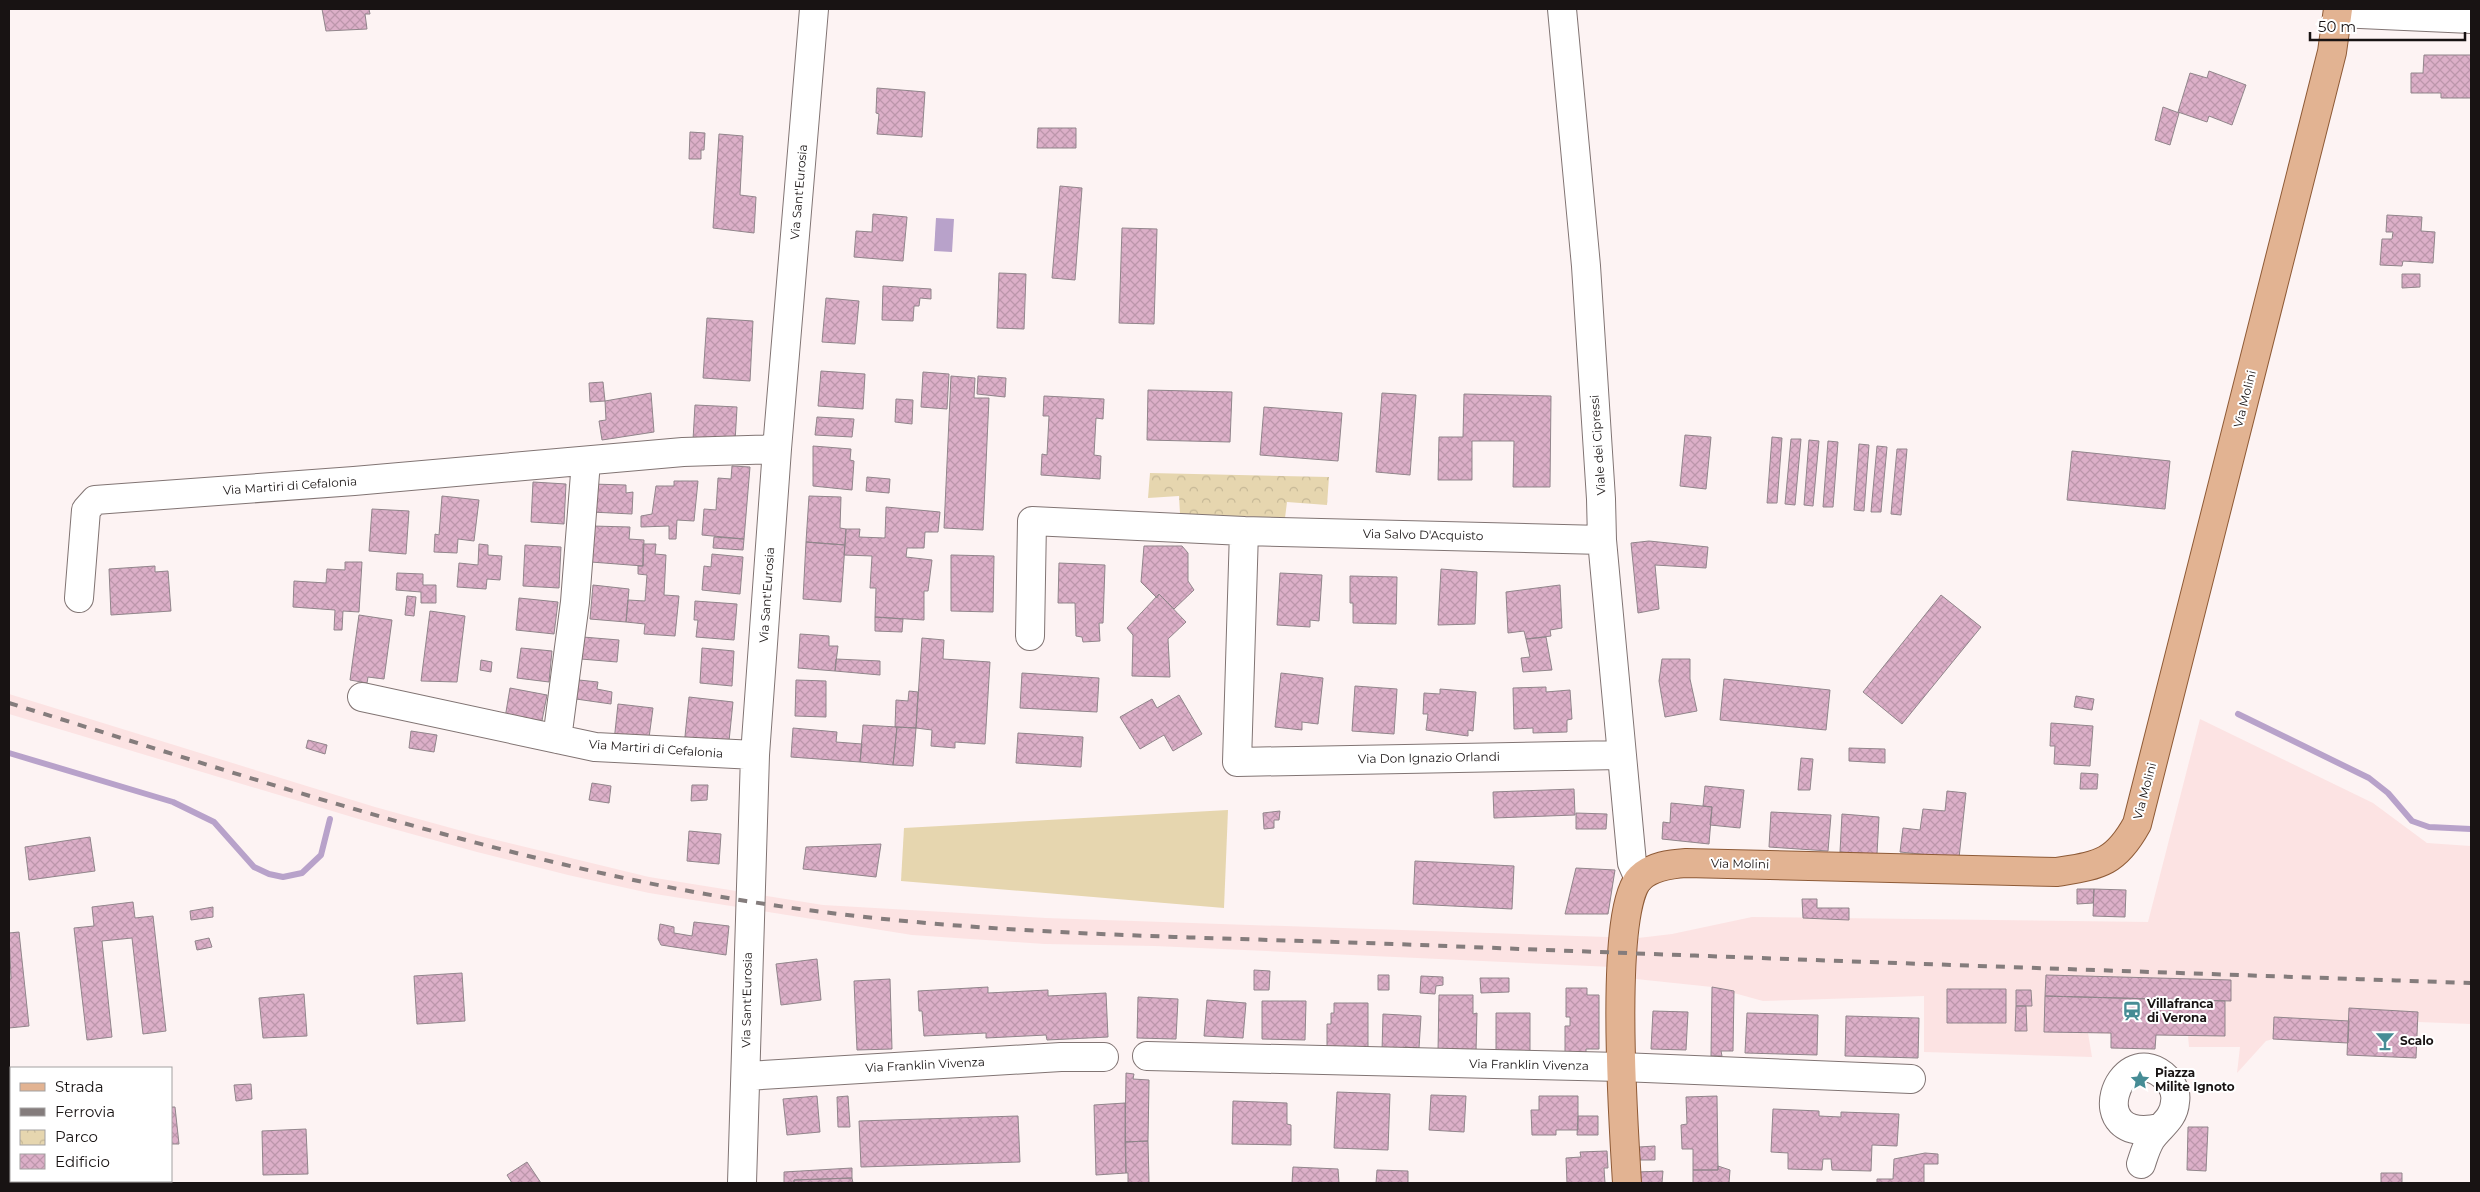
<svg xmlns="http://www.w3.org/2000/svg" width="2480" height="1192" viewBox="0 0 2480 1192" font-family="Montserrat,sans-serif">
<style>
.built{fill:#fce3e3}
.park{fill:url(#park-crowns)}
.garden{fill:#e6d6af}
.water{fill:#b8a2ca}
.lines{fill:none;stroke-linecap:round;stroke-linejoin:round}
.stream{stroke:#b8a2ca;stroke-width:6}
.building{fill:url(#building-cross-hatch);stroke:#91858b}
.minor-casing{stroke:#817473;stroke-width:30}
.major-casing{stroke:#8e5a36;stroke-width:30}
.minor{stroke:#fff;stroke-width:28}
.major{stroke:#e2b392;stroke-width:28}
.rail{stroke:#847c7c;stroke-width:4;stroke-dasharray:9 9;stroke-linecap:butt}
.labels{text-anchor:middle;stroke-width:4;stroke-linejoin:round;paint-order:stroke}
.street-label{font-size:12px;fill:#181313;stroke:#fff}
.poi-label{font-size:12px;font-weight:bold;fill:#181313;stroke:#fff;text-anchor:start}
</style>
<defs>
<pattern id="park-crowns" width="20" height="18" patternUnits="userSpaceOnUse" patternTransform="scale(1.25)"><rect width="20" height="18" fill="#e6d6af"/><path d="M2 6a3 3 0 1 1 6 0M12 15a3 3 0 1 1 6 0" fill="none" stroke="#c5b796"/></pattern>
<pattern id="building-cross-hatch" width="8" height="8" patternUnits="userSpaceOnUse" patternTransform="scale(1.25)"><rect width="8" height="8" fill="#dcafc8"/><path d="M0 0l8 8M0 8l8-8" fill="none" stroke="#bc96ab"/></pattern>
</defs>
<rect width="100%" height="100%" fill="#fdf3f3"/>
<path class="built" d="M9 694 375 807 480 836 649 877 823 905 1046 918 1638 938 1672 934 1752 917 2148 922 2200 719 2373 803 2427 843 2471 846V1024L2418 1022 2416 1058 2347 1055V1043L2273 1039 2266 1041 2237 1073 2240 1047H2189L2188 1036 2156 1035 2155 1049 2111 1048V1034L2088 1033 2092 1057 1924 1052V996L1763 1001 1712 987 1636 979 1635 968 1155 946 1045 944 912 935 649 893 568 875 477 852 372 823 9 714Z"/>
<path class="park" d="M1150 473 1329 477 1327 505 1287 502 1285 518 1180 514 1179 496 1148 498Z"/>
<path class="garden" d="M1228 810 1224 908 901 881 904 828Z"/>
<path class="water" d="M936 218 954 219 952 252 934 251Z"/>
<g class="lines">
<path class="stream" d="M2238 714 2369 778 2388 793 2412 821 2429 827 2471 829
M9 753 173 802 214 822 254 867 269 874 283 877 302 873 321 855 330 819"/>
</g>
<path class="building" d="M322 9H369L370 14H365L367 29 326 31Z
M2424 55H2471V98H2441V93H2411V73H2423Z
M2209 71 2246 85 2232 125 2209 116 2207 122 2178 112 2190 73 2207 78Z
M877 88 925 92 922 137 877 134 879 114 876 113Z
M2163 107 2179 113 2170 145 2155 140Z
M1038 128H1076V148H1037Z
M690 132 705 133 704 150H701V159H689Z
M719 134 743 136 740 195 756 197 754 233 713 228Z
M1060 186 1082 188 1075 280 1052 278Z
M873 214 907 217 903 261 854 257 856 231 872 232Z
M2387 215 2422 217 2421 231 2435 232 2433 263 2403 261 2402 266 2380 265 2382 239H2392L2393 232H2386Z
M1122 228 1157 229 1154 324 1119 323Z
M999 273 1026 274 1024 329 997 328Z
M2402 274H2420V287L2402 288Z
M883 286 931 289V299L920 298 919 306H914L913 321 882 320Z
M826 298 859 301 855 344 822 342Z
M707 318 753 321 750 381 703 378Z
M821 371 865 374 863 409 818 406Z
M923 372 949 374 947 409 921 407Z
M951 376 975 378 974 398H989L983 530 944 528Z
M978 376 1006 378 1005 397 977 394Z
M603 382 605 401 590 402 589 383Z
M1148 390 1232 392 1230 442 1147 440Z
M651 393 654 432 602 440 599 421 606 420 605 401Z
M1382 393 1416 395 1410 475 1376 472Z
M1464 394 1551 396 1550 487H1513L1514 441H1472V480H1438L1439 437H1463Z
M1044 396 1104 399 1103 419 1096 418 1094 455 1101 456 1100 479 1041 475 1042 454 1047 455 1049 416H1043Z
M896 399 913 400 912 424 895 422Z
M695 405 737 407 735 442 693 440Z
M1264 407 1342 413 1338 461 1260 455Z
M817 417 854 419 852 437 815 435Z
M1685 435 1711 437 1706 489 1680 486Z
M1772 437 1782 438 1777 503H1767Z
M1791 439H1801L1795 505 1785 504Z
M1809 440 1819 441 1813 506 1804 505Z
M1828 441 1838 442 1833 507H1823Z
M1859 444 1869 445 1864 511 1854 510Z
M813 446 851 449 850 460 854 461 852 490 813 486Z
M1877 446 1887 447 1881 512H1871Z
M1897 449H1907L1901 515 1891 514Z
M2072 451 2170 461 2165 509 2067 500Z
M732 466 750 467 744 539 702 535 704 509 716 510 718 478 731 479Z
M867 477 890 479 889 493 866 491Z
M674 481H698L694 521 677 520 676 539H669V526L641 527V516L652 514 656 486H674Z
M533 482 566 484 564 524 531 522Z
M592 484 626 485V493L633 492 632 514 591 512Z
M442 496 479 500 474 541 458 539 457 553 434 552 435 534 439 535Z
M809 496 841 497 840 528 846 529 845 545 806 542Z
M886 507 940 512 938 532H925L924 548H907L906 557 932 560 928 591H924V620L875 617 876 588H870L872 556 844 555 846 529H860L859 537 885 538Z
M372 509 409 511 406 554 369 551Z
M592 526 630 527 629 539 644 540 643 566 591 562Z
M714 537 744 539 743 550 713 548Z
M1649 541 1708 547 1706 568 1655 565 1659 609 1638 613 1631 543Z
M806 542 845 545 841 602 803 599Z
M479 544 488 545V555L502 556 500 580 487 579 486 589 457 587 459 563 478 565Z
M643 544H656L655 554 666 555 664 595 679 596 675 636 644 634 645 624 626 622 628 600 645 601 647 575 638 574V566H643Z
M525 545 561 547 559 588 523 586Z
M1144 546H1182L1188 553V581L1194 590 1174 609 1159 594 1157 598 1141 582Z
M712 554 743 557 740 594 702 590 704 566 711 567Z
M951 555 994 556 993 612 951 611Z
M345 562H362L359 612 343 611 342 630H334L335 610 293 607 294 581 326 583 327 569 345 570Z
M1059 563 1105 565 1103 623H1099L1100 641 1083 642 1082 637 1076 636 1075 603H1058Z
M155 566V572L168 571 171 611 111 615 109 569Z
M1441 569 1477 572 1475 624 1438 625Z
M397 573 423 574V585H436V603H421V592L396 590Z
M1280 573 1322 575 1319 621 1310 620V627L1277 625Z
M1350 576 1397 577 1396 624 1353 623V603H1350Z
M593 585 629 589 626 622 590 619Z
M1560 585 1562 628 1550 630 1551 636 1526 639 1524 631 1508 633 1506 592Z
M1159 594 1186 622 1168 639 1170 677 1132 676 1133 635 1127 628Z
M1941 595 1981 627 1902 724 1863 692Z
M407 596 416 597 414 616 405 615Z
M519 598 558 602 554 634 516 630Z
M695 601 737 604 734 640 696 637 698 620H694Z
M430 611 465 616 457 682 421 681Z
M359 615 392 620 384 679 368 677 367 683 350 680Z
M875 617 903 619 902 632 875 631Z
M800 634 829 636V646H838L835 671 798 668Z
M583 637 619 640 617 662 581 659Z
M1546 637 1552 670 1523 672 1521 658 1530 657 1526 639Z
M922 638 944 640 943 659 990 662 985 744 955 742V748L931 746 932 730 916 728Z
M521 648 552 651 549 682 517 678Z
M702 648 734 651 732 686 700 683Z
M836 659 880 661V675L835 671Z
M1662 659H1690V679L1697 711 1665 717 1659 681Z
M481 660 492 662 491 672 480 670Z
M1022 673 1099 678 1097 712 1020 708Z
M1281 673 1323 678 1318 724 1302 722V730L1275 727Z
M1724 679 1830 690 1826 730 1720 720Z
M579 680 598 682 597 689 612 692 611 704 576 699Z
M796 680 826 681V717L795 716Z
M1355 686 1397 689 1394 734 1352 731Z
M1546 687V692L1570 690 1572 719 1567 720V732L1533 733V728L1514 729 1513 688Z
M510 688 547 695 540 731 504 724Z
M1440 689 1476 692 1473 731 1468 730V736L1426 730 1428 714H1423L1424 693 1440 694Z
M909 691 918 692 916 728 895 727 896 700 908 701Z
M1179 695 1202 734 1173 751 1164 735 1140 749 1120 717 1152 699 1157 708Z
M2076 696 2094 699 2092 710 2074 707Z
M689 697 733 702 728 751 684 746Z
M618 704 653 708 648 745 614 741Z
M2051 723 2093 726 2090 766 2054 764 2055 746H2050Z
M863 725 897 727 893 765 860 762Z
M897 727 916 728 913 766 893 765Z
M793 728 837 732 836 742 862 744 860 762 791 757Z
M411 731 437 735 434 752 409 748Z
M1018 733 1083 737 1081 767 1016 763Z
M308 740 327 745 325 754 306 748Z
M1849 748 1885 749V763L1849 761Z
M1801 758 1813 759 1810 790H1798Z
M2081 773 2098 774 2097 789H2080Z
M592 783 611 786 609 803 589 800Z
M692 785H708L707 800 691 801Z
M1705 786 1744 790 1740 828 1710 825 1712 807 1703 806Z
M1574 789 1575 815 1494 818 1493 792Z
M1947 791 1966 793 1959 858 1900 852 1903 828 1920 830 1923 809 1945 811Z
M1671 803 1712 807 1709 844 1662 839 1663 822 1670 823Z
M1280 811 1279 820H1274V828L1264 829 1263 813Z
M1771 812 1831 815 1828 851 1769 847Z
M1576 813 1607 814 1606 829H1576Z
M1842 814 1879 817 1877 854 1840 852Z
M689 831 721 834 719 864 687 861Z
M90 837 95 871 29 880 25 847Z
M881 844 876 877 803 869 806 847Z
M1415 861 1514 866 1512 909 1413 904Z
M1576 868 1615 870 1608 914H1565Z
M2077 889H2094L2093 903 2077 904Z
M2094 889 2126 890 2125 917 2093 916Z
M1802 899H1817V908H1849V920L1803 918Z
M133 902 135 918 153 916 166 1031 143 1034 132 938 102 941 112 1037 87 1040 74 928 94 926 92 907Z
M213 907V917L191 920 190 911Z
M694 922 729 926 726 955 661 945 658 939 660 924 674 927V933L692 936Z
M19 932 29 1026 9 1028V979H11L9 933Z
M209 938 212 947 197 950 195 941Z
M817 959 821 1000 781 1005 776 964Z
M1254 970 1270 971 1269 990H1254Z
M462 973 465 1021 417 1024 414 976Z
M1378 975H1389V990H1378Z
M2046 975 2231 980V1001L2045 996Z
M1421 976 1443 977V985L1436 986 1435 994 1420 993Z
M1480 978H1509V992L1481 993Z
M890 979 892 1049 857 1050 854 981Z
M988 987V993L1048 990V996L1106 993 1108 1037 1047 1040 1046 1035 986 1038V1033L924 1036 922 1011H919L918 991Z
M1712 987 1734 991 1733 1051H1721L1722 1056H1711Z
M1566 988H1587V995H1599V1049H1586V1055H1565V1026H1570V1017H1566Z
M1947 989H2006V1023H1947Z
M2016 990H2031L2032 1006H2016Z
M304 994 307 1036 263 1038 259 998Z
M1439 995H1473V1014L1477 1013 1476 1052 1438 1051Z
M2045 996 2225 1001V1036L2156 1035 2155 1049 2111 1048V1033L2044 1032Z
M1138 997 1178 999 1176 1039 1137 1038Z
M1207 1000 1246 1003 1243 1038 1204 1036Z
M1262 1001H1306L1305 1040 1262 1039Z
M1334 1003H1368V1048L1327 1047V1024H1331V1013H1334Z
M2016 1006H2026L2027 1031H2015Z
M2349 1008 2418 1012 2416 1058 2347 1055Z
M1653 1011 1688 1012 1686 1050 1651 1049Z
M1496 1013H1530V1052H1496Z
M1747 1013 1818 1015 1817 1055 1745 1053Z
M1383 1014 1421 1016 1419 1048 1405 1047V1052H1382Z
M1846 1016 1919 1018 1918 1058 1845 1056Z
M2274 1017 2349 1021 2348 1043 2273 1039Z
M1126 1073 1134 1074 1133 1079 1149 1080 1148 1141 1125 1142Z
M251 1084 252 1099 236 1101 234 1085Z
M1337 1092 1390 1094 1388 1150 1334 1148Z
M1431 1095 1466 1096 1464 1132 1429 1130Z
M817 1096 820 1132 787 1135 783 1099Z
M848 1096 850 1127H838L837 1097Z
M1539 1096H1578V1130H1556V1135H1532L1531 1110H1539Z
M1717 1096 1718 1170H1693V1149H1682L1681 1125 1687 1124 1686 1097Z
M1233 1101 1287 1103V1124L1291 1125V1145L1232 1144Z
M1125 1103 1126 1173 1096 1175 1094 1105Z
M171 1107H175L179 1144H171Z
M1773 1109 1819 1111V1116L1841 1117V1112L1899 1114 1897 1146 1872 1145 1871 1171 1832 1170 1831 1159H1823L1822 1170 1788 1169V1153L1771 1152Z
M1018 1116 1020 1162 861 1167 859 1121Z
M1578 1116H1598V1135H1577Z
M2188 1127H2208L2206 1171 2187 1170Z
M306 1129 308 1174 263 1175 262 1131Z
M1148 1141 1149 1183H1128V1173H1126L1125 1142Z
M1655 1146V1160H1640L1639 1147Z
M1607 1151 1608 1168H1604L1605 1183H1567L1566 1158 1581 1157 1580 1152Z
M1925 1153 1938 1154V1164H1924V1183H1877V1179H1893L1894 1159Z
M527 1162 541 1183H512L507 1175Z
M1718 1166 1730 1170 1729 1183H1693V1170H1718Z
M1293 1167 1338 1169 1339 1183H1292Z
M852 1168V1178L794 1180V1183H784V1172Z
M1377 1170 1408 1171V1183H1376Z
M1663 1171 1662 1183H1638L1637 1172Z
M2381 1173H2402V1183H2381Z
M852 1178 853 1183H794V1180Z
M54 1181H152V1183H54Z"/>
<g class="lines">
<defs>
<path id="minor" d="M1562 9 1586 266 1601 499 1602 540 1632 863 1639 879
M2338 13 2471 19
M1602 540 1244 531 1237 762 1621 755
M79 598 86 510 95 500 354 481 683 452 777 449
M1030 636 1032 521 1244 531
M362 697 595 747 755 755
M557 739 575 602 586 461
M1147 1056 1621 1067 1911 1079
M746 1076 1061 1057H1104
M2141 1164C2144 1155 2146 1147 2151 1139 2160 1126 2174 1119 2175 1102 2177 1091 2171 1082 2163 1075 2118 1039 2081 1145 2160 1128
M742 1183 755 755 777 449 814 9"/>
<path id="major" d="M1627 1183C1624 1132 1608 908 1640 878 1652 866 1671 864 1686 863L2057 872C2099 865 2115 864 2137 824L2332 52 2338 9"/>
</defs>
<use href="#minor" class="minor-casing"/>
<use href="#major" class="major-casing"/>
<use href="#minor" class="minor"/>
<use href="#major" class="major"/>
<path class="rail" d="M9 703C252 778 494 860 746 901 968 937 1195 936 1420 945 1770 959 2121 971 2471 983"/>
</g>
<defs>
<symbol id="station-bare" viewBox="-9 -9 18 18"><path d="M-3-6H3Q5-6 5-4V2Q5 4 3 4L4.5 6H3L1.5 4h-3L-3 6H-4.5L-3 4Q-5 4-5 2V-4Q-5-6-3-6ZM-3.5-4v3h7v-3ZM-3.5 1v1.5H-2V1ZM2 1v1.5H3.5V1Z" fill="#468c95" stroke="#fff" stroke-width="2.5" paint-order="stroke"/></symbol>
<symbol id="bar-bare" viewBox="-9 -9 18 18"><path d="M-6-5H6L.8 .8V4.5H3.5V6h-7V4.5H-.8V.8Z" fill="#468c95" stroke="#fff" stroke-width="2.5" paint-order="stroke"/></symbol>
<symbol id="sight-bare" viewBox="-9 -9 18 18"><path d="M0-6L1.8-2.2L6-1.7L2.9 1.2L3.7 5.4L0 3.3L-3.7 5.4L-2.9 1.2L-6-1.7L-1.8-2.2Z" fill="#468c95" stroke="#fff" stroke-width="2.5" paint-order="stroke"/></symbol>
</defs>
<g fill-rule="evenodd">
<use href="#station-bare" x="2118" y="997" width="28" height="28"/>
<use href="#bar-bare" x="2371" y="1027" width="28" height="28"/>
<use href="#sight-bare" x="2126" y="1066" width="28" height="28"/>
</g>
<g class="labels">
<g class="street-label">
<text transform="translate(799 192) rotate(-85)" y="4">Via Sant'Eurosia</text>
<text transform="translate(2245 399) rotate(-76)" y="4">Via Molini</text>
<text transform="translate(1598 445) rotate(-94)" y="4">Viale dei Cipressi</text>
<text transform="translate(290 486) rotate(-4)" y="4">Via Martiri di Cefalonia</text>
<text transform="translate(1423 535) rotate(1)" y="4">Via Salvo D'Acquisto</text>
<text transform="translate(767 595) rotate(-86)" y="4">Via Sant'Eurosia</text>
<text transform="translate(656 749) rotate(4)" y="4">Via Martiri di Cefalonia</text>
<text transform="translate(1429 758) rotate(-1)" y="4">Via Don Ignazio Orlandi</text>
<text transform="translate(2145 791) rotate(-75)" y="4">Via Molini</text>
<text transform="translate(1740 864) rotate(1)" y="4">Via Molini</text>
<text transform="translate(747 1000) rotate(-89)" y="4">Via Sant'Eurosia</text>
<text transform="translate(925 1065) rotate(-3)" y="4">Via Franklin Vivenza</text>
<text transform="translate(1529 1065) rotate(1)" y="4">Via Franklin Vivenza</text>
</g>
<g class="poi-label">
<text x="2147" y="1008">Villafranca<tspan x="2147" dy="14">di Verona</tspan></text>
<text x="2400" y="1045">Scalo</text>
<text x="2155" y="1077">Piazza<tspan x="2155" dy="14">Milite Ignoto</tspan></text>
</g>
</g>
<rect width="2480" height="1192" fill="none" stroke="#181313" stroke-width="20"/>
<rect x="10" y="1067" width="162" height="115" fill="#ffffff" stroke="#a3a1a1"/>
<rect x="20" y="1083" width="25" height="8" fill="#e2b392" stroke="#a3a1a1"/>
<text x="55" y="1092" font-size="15" fill="#181313">Strada</text>
<rect x="20" y="1108" width="25" height="8" fill="#847c7c" stroke="#a3a1a1"/>
<text x="55" y="1117" font-size="15" fill="#181313">Ferrovia</text>
<rect x="20" y="1130" width="25" height="15" fill="url(#park-crowns)" stroke="#a3a1a1"/>
<text x="55" y="1142" font-size="15" fill="#181313">Parco</text>
<rect x="20" y="1154" width="25" height="15" fill="url(#building-cross-hatch)" stroke="#a3a1a1"/>
<text x="55" y="1167" font-size="15" fill="#181313">Edificio</text>
<path d="M2310 32v8h155v-8" fill="none" stroke="#181313" stroke-width="2.5"/>
<text x="2318" y="32" font-size="15" fill="#181313" stroke="#ffffff" stroke-width="4" paint-order="stroke">50 m</text>
</svg>
